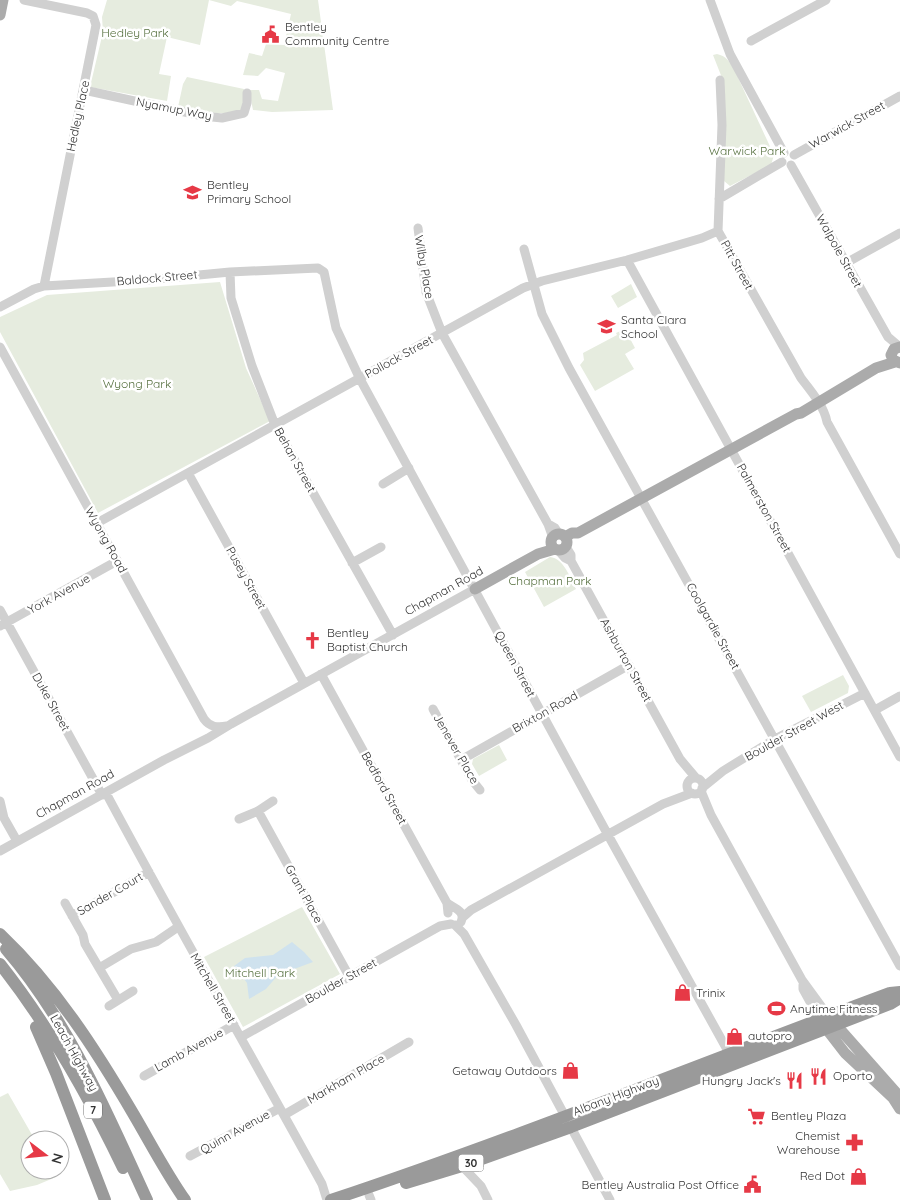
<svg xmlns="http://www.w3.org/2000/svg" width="900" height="1200" viewBox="0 0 900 1200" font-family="Quicksand,sans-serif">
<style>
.green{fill:#e6ecdf}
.water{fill:#cfe2ee}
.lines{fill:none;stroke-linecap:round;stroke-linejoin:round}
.minor{stroke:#d0d0d0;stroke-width:9}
.major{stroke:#ababab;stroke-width:11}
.highway{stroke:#9a9a9a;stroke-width:12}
.labels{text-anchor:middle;stroke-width:5;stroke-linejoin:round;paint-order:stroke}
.shield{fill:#fff;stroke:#707070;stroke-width:1}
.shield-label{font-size:11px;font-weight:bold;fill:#333}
.poi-label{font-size:12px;fill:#333;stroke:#fff;text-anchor:start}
.park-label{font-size:12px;fill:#56703f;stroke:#fff}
.street-label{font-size:12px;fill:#333;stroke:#fff}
</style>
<rect width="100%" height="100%" fill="#fff"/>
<path class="green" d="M107 0H318L333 110 272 112 253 110 249 90H259L262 99 278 101 285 73 266 68 258 76 243 75 249 53 262 56 266 44 284 45 291 14 237 1 231 6 209 0 200 45 167 37 159 74 171 76 167 101 90 87 103 32 102 17Z
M717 54C726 56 729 61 734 69L774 155 771 165 730 186 724 181V83L713 55Z
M187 77 244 89V105L241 111C220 116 200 111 178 107L183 84Z
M220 282 246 368 270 421 98 513 0 332V317L47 295Z
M631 284 637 297 618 308 611 296Z
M625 329 635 348 625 354 634 369 595 391 580 365 584 360 583 353 617 335 616 333Z
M550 557C564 558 570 578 576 589L544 607 525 572Z
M843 675 849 686 848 693 811 712 802 696Z
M499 745 507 760 479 776 472 764 473 759Z
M302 907 340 974 243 1027 204 957Z
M8 1093 35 1140H30V1170H52L56 1177 37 1185 10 1191 0 1174V1097Z"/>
<path class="water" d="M292 942 304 952 313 962 278 975 266 989 249 999 247 983 234 966 245 958 273 955Z"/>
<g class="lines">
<path class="minor" d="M24 0 87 13 93 16 96 25 44 286
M710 0 730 54 784 153
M751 41 826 0
M720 80 722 125 718 231 801 378C811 391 824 406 827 422L900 554
M84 90 203 116 222 118 244 113 247 103V93
M794 155 900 96
M791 165 888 337 900 347
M719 199 782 162
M418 228 426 292 442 333 548 524 553 538
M524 249 542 314 569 368 900 966
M627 260 900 757
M846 263 900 233
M230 272 231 298 252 366 275 425 393 635
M0 307 34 289 44 286 147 280 230 272 318 268 324 272 336 328 360 379 608 835 729 1053
M0 347 204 719C210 727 217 728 227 726
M188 473 304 683
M383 484 409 468
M97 523 523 288 542 281 627 260 702 238 718 231
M548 524 555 528 559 534
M566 547 571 555V561L680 759 696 778
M558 550 565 558 571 561
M352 563 381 547
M0 610 102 795
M0 626 117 561
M321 674 447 903 448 913
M433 709 472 780 480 790
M875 710 900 696
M461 760 629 665
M687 786a8 8 0 1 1 16 0a8 8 0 1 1-16 0Z
M702 788 723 771 775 739 865 693
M701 791 711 815 802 980 829 1017
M106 793C176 924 250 1053 322 1184L327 1200
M0 801 4 818 17 841
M258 811 349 976
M239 819 258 811 273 801
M0 851 164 760 208 738 231 724 475 589
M65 903 83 935 85 944 118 1000
M447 903C454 908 466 911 461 922
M72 916 149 872
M463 917 471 910 663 804 692 793
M455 925 464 934 516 1025 610 1200
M99 968 131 949 156 942 178 927
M803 985V989L820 1020
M109 1006 133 991
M241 1037 440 926 451 924
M144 1076 234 1025
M284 1115 409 1042
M190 1156 280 1108
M462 1166 481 1186 488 1200
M369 1195 371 1200"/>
<path class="major" d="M0 15 3 0
M900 347 894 349 891 355 893 360 900 363
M551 542a8 8 0 1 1 16 0a8 8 0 1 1-16 0Z
M565 537 572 533H578L796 414 801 413 876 368 895 362
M475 589 538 554 555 549
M830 1018 899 1096
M821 1022 845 1053 893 1098 900 1109"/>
<path class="highway" d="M0 934C55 986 96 1050 134 1115 151 1144 166 1173 185 1200
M6 949C69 1022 107 1113 147 1200
M0 964C49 1026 89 1097 123 1168
M36 1027 56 1073 105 1200
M406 1183 462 1166 571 1127 890 1004 900 998
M331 1200C520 1137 704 1062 890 993L900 992"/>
</g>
<defs>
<symbol id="civic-bare" viewBox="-9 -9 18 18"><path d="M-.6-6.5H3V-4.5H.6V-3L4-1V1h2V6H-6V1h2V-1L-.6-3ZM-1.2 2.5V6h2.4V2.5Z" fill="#e63946" stroke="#fff" stroke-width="2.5" paint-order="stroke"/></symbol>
<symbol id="school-bare" viewBox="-9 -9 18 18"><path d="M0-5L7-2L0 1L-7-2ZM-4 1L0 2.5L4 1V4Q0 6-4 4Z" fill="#e63946" stroke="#fff" stroke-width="2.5" paint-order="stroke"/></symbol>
<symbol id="church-bare" viewBox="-9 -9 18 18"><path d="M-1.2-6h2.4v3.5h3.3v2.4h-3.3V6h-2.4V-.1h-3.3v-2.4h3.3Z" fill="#e63946" stroke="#fff" stroke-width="2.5" paint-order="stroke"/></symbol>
<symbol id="shop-bare" viewBox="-9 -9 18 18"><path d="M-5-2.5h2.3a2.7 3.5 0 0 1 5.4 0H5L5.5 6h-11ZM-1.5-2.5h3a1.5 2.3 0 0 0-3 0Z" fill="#e63946" stroke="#fff" stroke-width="2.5" paint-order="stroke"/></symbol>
<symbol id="stadium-bare" viewBox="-9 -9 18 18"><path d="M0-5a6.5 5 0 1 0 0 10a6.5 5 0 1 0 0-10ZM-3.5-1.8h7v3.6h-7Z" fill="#e63946" stroke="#fff" stroke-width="2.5" paint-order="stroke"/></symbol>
<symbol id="restaurant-bare" viewBox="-9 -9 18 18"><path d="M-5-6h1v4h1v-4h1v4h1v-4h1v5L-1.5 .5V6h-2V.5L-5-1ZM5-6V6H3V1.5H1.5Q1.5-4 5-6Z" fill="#e63946" stroke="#fff" stroke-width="2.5" paint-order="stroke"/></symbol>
<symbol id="supermarket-bare" viewBox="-9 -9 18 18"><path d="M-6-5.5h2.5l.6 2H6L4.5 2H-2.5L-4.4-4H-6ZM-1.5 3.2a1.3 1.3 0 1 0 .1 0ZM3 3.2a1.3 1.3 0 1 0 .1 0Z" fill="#e63946" stroke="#fff" stroke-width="2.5" paint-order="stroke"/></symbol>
<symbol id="pharmacy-bare" viewBox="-9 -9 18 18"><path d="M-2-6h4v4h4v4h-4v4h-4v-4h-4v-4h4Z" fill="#e63946" stroke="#fff" stroke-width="2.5" paint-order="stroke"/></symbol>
</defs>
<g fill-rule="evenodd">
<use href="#civic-bare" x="258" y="22" width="25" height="25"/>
<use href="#school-bare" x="180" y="180" width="25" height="25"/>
<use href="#school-bare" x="594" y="314" width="25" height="25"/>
<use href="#church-bare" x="300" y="628" width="25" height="25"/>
<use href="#shop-bare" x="670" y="980" width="25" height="25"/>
<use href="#stadium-bare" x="764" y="996" width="25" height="25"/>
<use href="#shop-bare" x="722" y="1024" width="25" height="25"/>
<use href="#shop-bare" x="558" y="1058" width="25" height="25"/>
<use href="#restaurant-bare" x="806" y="1064" width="25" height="25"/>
<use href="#restaurant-bare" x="782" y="1068" width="25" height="25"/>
<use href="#supermarket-bare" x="744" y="1104" width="25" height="25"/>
<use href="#pharmacy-bare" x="842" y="1130" width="25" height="25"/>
<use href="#shop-bare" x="846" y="1164" width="25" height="25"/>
<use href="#civic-bare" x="740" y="1172" width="25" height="25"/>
</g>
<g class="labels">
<g class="shield">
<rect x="84" y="1101.5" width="18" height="17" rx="4"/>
<rect x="458.5" y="1154.5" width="25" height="17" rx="4"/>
</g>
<g class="shield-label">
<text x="93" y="1114">7</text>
<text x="471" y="1167">30</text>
</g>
<g class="poi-label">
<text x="285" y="31">Bentley<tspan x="285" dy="14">Community Centre</tspan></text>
<text x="207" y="189">Bentley<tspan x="207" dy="14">Primary School</tspan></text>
<text x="621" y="324">Santa Clara<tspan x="621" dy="14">School</tspan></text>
<text x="327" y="637">Bentley<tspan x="327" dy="14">Baptist Church</tspan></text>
<text x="696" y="997">Trinix</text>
<text x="790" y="1013">Anytime Fitness</text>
<text x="748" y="1040">autopro</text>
<text x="557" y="1075" text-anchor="end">Getaway Outdoors</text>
<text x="833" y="1080">Oporto</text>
<text x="781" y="1085" text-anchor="end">Hungry Jack's</text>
<text x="771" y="1120">Bentley Plaza</text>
<text x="840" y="1140" text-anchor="end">Chemist<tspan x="840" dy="14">Warehouse</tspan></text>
<text x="845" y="1180" text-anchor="end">Red Dot</text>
<text x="739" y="1189" text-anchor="end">Bentley Australia Post Office</text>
</g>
<g class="park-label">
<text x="135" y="37">Hedley Park</text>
<text x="747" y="155">Warwick Park</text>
<text x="137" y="388">Wyong Park</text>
<text x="550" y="585">Chapman Park</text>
<text x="260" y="977">Mitchell Park</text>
</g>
<g class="street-label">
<text transform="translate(174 109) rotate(11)" y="4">Nyamup Way</text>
<text transform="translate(78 116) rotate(-78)" y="4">Hedley Place</text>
<text transform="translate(847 125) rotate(-29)" y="4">Warwick Street</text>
<text transform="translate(839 251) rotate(61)" y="4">Walpole Street</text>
<text transform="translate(737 265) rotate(61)" y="4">Pitt Street</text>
<text transform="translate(424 267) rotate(80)" y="4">Wilby Place</text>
<text transform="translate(157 278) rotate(-5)" y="4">Baldock Street</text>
<text transform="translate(399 357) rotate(-29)" y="4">Pollock Street</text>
<text transform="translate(295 460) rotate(61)" y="4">Behan Street</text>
<text transform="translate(764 508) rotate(61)" y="4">Palmerston Street</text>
<text transform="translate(106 540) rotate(61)" y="4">Wyong Road</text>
<text transform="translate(246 578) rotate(61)" y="4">Pusey Street</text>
<text transform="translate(444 591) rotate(-29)" y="4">Chapman Road</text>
<text transform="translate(59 594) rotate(-29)" y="4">York Avenue</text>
<text transform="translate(713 626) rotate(61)" y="4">Coolgardie Street</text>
<text transform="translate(626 660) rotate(61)" y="4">Ashburton Street</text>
<text transform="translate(515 664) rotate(62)" y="4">Queen Street</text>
<text transform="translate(51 702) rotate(61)" y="4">Duke Street</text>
<text transform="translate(545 712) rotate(-29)" y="4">Brixton Road</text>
<text transform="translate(794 731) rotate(-29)" y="4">Boulder Street West</text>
<text transform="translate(456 749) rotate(60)" y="4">Jenever Place</text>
<text transform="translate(384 788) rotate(61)" y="4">Bedford Street</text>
<text transform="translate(75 794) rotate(-29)" y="4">Chapman Road</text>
<text transform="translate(110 894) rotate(-30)" y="4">Sander Court</text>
<text transform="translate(304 894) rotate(61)" y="4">Grant Place</text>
<text transform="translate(341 981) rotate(-29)" y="4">Boulder Street</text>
<text transform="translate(213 988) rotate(60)" y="4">Mitchell Street</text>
<text transform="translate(189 1050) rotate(-29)" y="4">Lamb Avenue</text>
<text transform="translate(74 1053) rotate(61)" y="4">Leach Highway</text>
<text transform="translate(346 1079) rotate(-30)" y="4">Markham Place</text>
<text transform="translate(616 1096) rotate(-21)" y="4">Albany Highway</text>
<text transform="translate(235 1132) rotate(-29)" y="4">Quinn Avenue</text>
</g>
</g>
<g transform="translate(45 1155) rotate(106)"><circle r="24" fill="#ffffff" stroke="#adadad"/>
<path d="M0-4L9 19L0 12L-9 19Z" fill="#e63946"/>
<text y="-8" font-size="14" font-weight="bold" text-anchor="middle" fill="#333333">N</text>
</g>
</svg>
